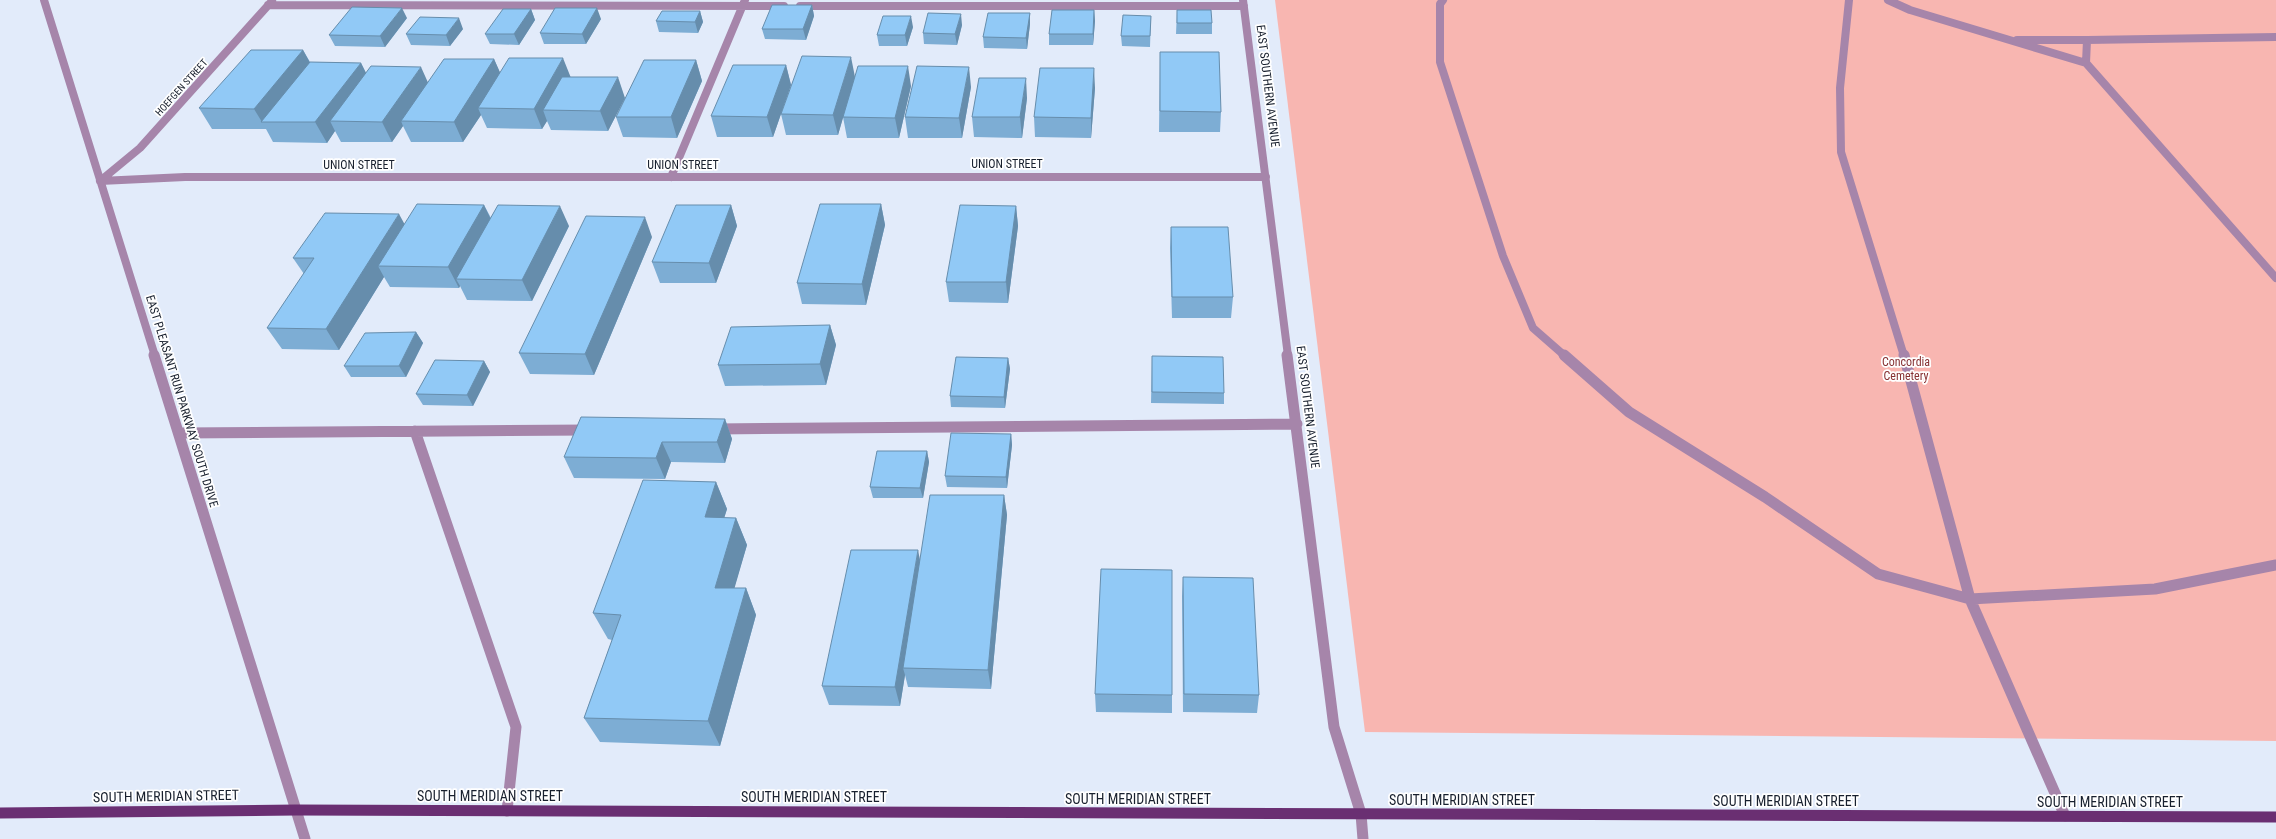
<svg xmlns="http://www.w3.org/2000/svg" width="2276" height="839" viewBox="0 0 2276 839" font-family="'Roboto Condensed',sans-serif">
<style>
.green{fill:#f8b6b1}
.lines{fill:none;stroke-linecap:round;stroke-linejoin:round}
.minor-far1{stroke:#a685aa;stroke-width:8}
.minor{stroke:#a685aa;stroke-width:11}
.major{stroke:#6a2f72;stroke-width:11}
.wall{fill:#7dadd4}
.shaded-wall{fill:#668dac}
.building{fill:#91c9f6;stroke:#668dac}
.labels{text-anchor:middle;stroke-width:3.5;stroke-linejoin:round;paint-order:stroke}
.far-street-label{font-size:10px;fill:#18202e;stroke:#fff}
.street-label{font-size:12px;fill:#18202e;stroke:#fff}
.park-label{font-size:12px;fill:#873233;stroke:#fff}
.near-street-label{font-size:14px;fill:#18202e;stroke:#fff}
</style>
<rect width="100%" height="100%" fill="#e2ebfa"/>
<path class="green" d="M1275 0H2276V741L1365 732Z"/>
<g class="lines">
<path class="minor-far1" d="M44 0 155 356
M1243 0 1288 356
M1443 0 1440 4V62L1503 256 1533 328 1565 356
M1849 0 1840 88 1841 152 1904 356
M1888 0 1910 10 2086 63 2276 278
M268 5 784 6
M800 6H1244
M2017 40H2087L2086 63
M2087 40 2276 37
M671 177 745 0
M100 181 185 177H1266
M100 181 140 148 272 1"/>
<path class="minor" d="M154 355 305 839
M1287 355 1334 727 1361 814 1363 839
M1564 355 1629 412 1765 497 1878 574 1970 599 2155 589 2276 565
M1904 355 1970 599 2065 816
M715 429 1297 424
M415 431 516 727 507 811
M179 433 589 430"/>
<path class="major" d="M0 813 296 810 2276 817"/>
</g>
<path class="wall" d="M812 5 814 16 806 40 765 39 762 29Z
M531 9 535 20 519 45 490 44 485 34Z
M1094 10 1095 21 1093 45H1049V34Z
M1177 10 1212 23V34H1176Z
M700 11 703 22 698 33 659 32 656 21Z
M1030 13V24L1027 49 984 48 983 37Z
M1151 16 1150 47 1122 46 1121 36Z
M407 18 385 47 335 46 329 35Z
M601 19 586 44H544L540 33Z
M962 25 957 45 924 44 923 33Z
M913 27 907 46H879L877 35Z
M463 29 450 46 411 45 406 34Z
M303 50 310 62 361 63 366 73 428 82 494 59 500 73 570 77 625 98 608 131 551 130 547 121 542 129 487 128 481 115 463 142H411L403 126 392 142H341L335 131 327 143 273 142 266 129H212L199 108Z
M1160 52 1221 112 1220 132H1159Z
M696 60 702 81 677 138 623 137 616 117Z
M786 65 791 85 773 137H717L711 116Z
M855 77 911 86 899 138H847L843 117 838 135H786L781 114Z
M971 87 962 138H908L905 117Z
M1095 88 1091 138 1035 137 1034 117Z
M1027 98 1022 138 974 137 972 117Z
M881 204 885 225 866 305 802 304 797 283Z
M484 205 491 218 569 226 532 301 467 300 460 286 459 288 390 287 384 277 339 350 282 349 267 328 304 274 293 258Z
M731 205 737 226 716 283H660L652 262Z
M1016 206 1018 226 1008 303 949 302 946 282Z
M1171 227 1233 297 1231 318H1172L1170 248Z
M652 237 594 375 530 374 519 353Z
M830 325 836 345 826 385 725 386 718 365Z
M416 332 423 343 406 377H351L344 366Z
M1152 356 1224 393V404L1151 403Z
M1008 358 1010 369 1005 408 951 407 950 396Z
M484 361 490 372 473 406 423 405 416 394Z
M725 419 732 439 725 463 671 462 665 479 574 478 564 457Z
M1011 434 1012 445 1007 488 947 487 945 476Z
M927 451 929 462 923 498H873L870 487Z
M716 482 727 509 724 518H736L747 545 734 588H746L756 615 720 746 600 742 584 718 612 640 608 639 593 613Z
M1004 495 1007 515 991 689 908 687 905 675 900 706 829 705 822 686 920 562Z
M1183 577 1259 695 1257 713 1183 712 1182 596Z
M1095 694 1172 695V713L1096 712Z"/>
<path class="shaded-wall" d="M812 5 814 16 806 40 803 29Z
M402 8 407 18 385 47 380 36Z
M597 8 601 19 586 44 582 34Z
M531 9 535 20 519 45 514 34Z
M1094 10 1095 21 1093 45V34Z
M700 11 703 22 698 33 695 22Z
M1030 13V24L1027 49 1026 38Z
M961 14 962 25 957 45 955 34Z
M911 16 913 27 907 46 905 35Z
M459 18 463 29 450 46 446 35Z
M303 50 314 70 262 122 254 109Z
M851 57 855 77 838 135 833 115Z
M563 58 571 78 543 110 547 121 542 129 534 109Z
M494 59 503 79 478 108 481 115 463 142 454 122Z
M696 60 702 81 677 138 671 117Z
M361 63 371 83 330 121 335 131 327 143 315 122Z
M786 65 791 85 773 137 767 117Z
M908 66 911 86 899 138 895 118Z
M421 67 430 87 401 121 403 126 392 142 382 122Z
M969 67 971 87 962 138 959 118Z
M1094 68 1095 88 1091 138V118Z
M618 77 625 98 608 131 600 111Z
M1026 78 1027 98 1022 138 1020 117Z
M881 204 885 225 866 305 862 284Z
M484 205 494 226 456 279 460 286 459 288 448 267Z
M731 205 737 226 716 283 709 263Z
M560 206 569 226 532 301 522 280Z
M1016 206 1018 226 1008 303 1006 282Z
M399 214 410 234 378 266 384 277 339 350 326 329Z
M645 217 652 237 594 375 585 354Z
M830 325 836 345 826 385 820 364Z
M416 332 423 343 406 377 399 366Z
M1008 358 1010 369 1005 408 1004 397Z
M484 361 490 372 473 406 467 395Z
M725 419 732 439 725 463 717 442Z
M1011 434 1012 445 1007 488 1006 477Z
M662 442 671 462 665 479 656 458Z
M927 451 929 462 923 498 920 488Z
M716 482 727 509 716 544 705 517Z
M1004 495 1007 515 991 689 988 670Z
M736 518 747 545 727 614 715 588Z
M918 550 922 570 903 668 905 675 900 706 895 687Z
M746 588 756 615 720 746 708 721Z"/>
<path class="building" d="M772 5H812L803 29H762Z
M352 7 402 8 380 36 329 35Z
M555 8H597L582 34 540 33Z
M503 9H531L514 34H485Z
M1052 10H1094L1093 34H1049Z
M1177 10H1211L1212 23H1177Z
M662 11H700L695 22 656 21Z
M928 13 961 14 955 34 923 33Z
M988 13H1030L1026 38 983 37Z
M1123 15 1151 16 1150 36H1121Z
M883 16H911L905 35H877Z
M420 17 459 18 446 35 406 34Z
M251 50H303L254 109 199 108Z
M1160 52H1219L1221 112 1160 111Z
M802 56 851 57 833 115 781 114Z
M509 58H563L534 109 478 108Z
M444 59H494L454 122 401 121Z
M644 60H696L671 117H616Z
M310 62 361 63 315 122H261Z
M733 65H786L767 117 711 116Z
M371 66 421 67 382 122 330 121Z
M858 66H908L895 118 843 117Z
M917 66 969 67 959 118 905 117Z
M1040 68H1094L1091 118 1034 117Z
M562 77H618L600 111 543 110Z
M979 78H1026L1020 117H972Z
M417 204 484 205 448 267 378 266Z
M820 204H881L862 284 797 283Z
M498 205 560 206 522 280 456 279Z
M676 205H731L709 263 652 262Z
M960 205 1016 206 1006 282H946Z
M325 213 399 214 326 329 267 328 314 258H293Z
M586 216 645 217 585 354 519 353Z
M1171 227H1228L1233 297H1172Z
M830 325 820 364 718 365 731 327Z
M416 332 399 366H344L365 333Z
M1152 356 1223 357 1224 393 1152 392Z
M956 357 1008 358 1004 397 950 396Z
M435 360 484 361 467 395 416 394Z
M581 417 725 419 717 442H662L656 458 564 457Z
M951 433 1011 434 1006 477 945 476Z
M877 451H927L920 488 870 487Z
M643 480 716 482 705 517 736 518 715 588H746L708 721 584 718 621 615 593 613Z
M930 495H1004L988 670 903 668Z
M851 550H918L895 687 822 686Z
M1101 569 1172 570V695L1095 694Z
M1183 577 1253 578 1259 695 1184 694Z"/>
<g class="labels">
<g class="far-street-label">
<text transform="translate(181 87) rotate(-48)" y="4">HOEFGEN STREET</text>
</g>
<g class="street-label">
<text transform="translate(1268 86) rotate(83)" y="4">EAST SOUTHERN AVENUE</text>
<text x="1007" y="168">UNION STREET</text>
<text x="359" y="169">UNION STREET</text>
<text x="683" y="169">UNION STREET</text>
<text transform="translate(182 401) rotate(73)" y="4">EAST PLEASANT RUN PARKWAY SOUTH DRIVE</text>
<text transform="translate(1308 407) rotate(83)" y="4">EAST SOUTHERN AVENUE</text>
</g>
<g class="park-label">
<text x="1906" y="366">Concordia<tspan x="1906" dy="14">Cemetery</tspan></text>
</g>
<g class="near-street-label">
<text transform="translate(166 796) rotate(-1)" y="5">SOUTH MERIDIAN STREET</text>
<text x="490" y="801">SOUTH MERIDIAN STREET</text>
<text x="814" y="802">SOUTH MERIDIAN STREET</text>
<text x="1138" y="804">SOUTH MERIDIAN STREET</text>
<text x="1462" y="805">SOUTH MERIDIAN STREET</text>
<text x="1786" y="806">SOUTH MERIDIAN STREET</text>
<text x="2110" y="807">SOUTH MERIDIAN STREET</text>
</g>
</g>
</svg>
